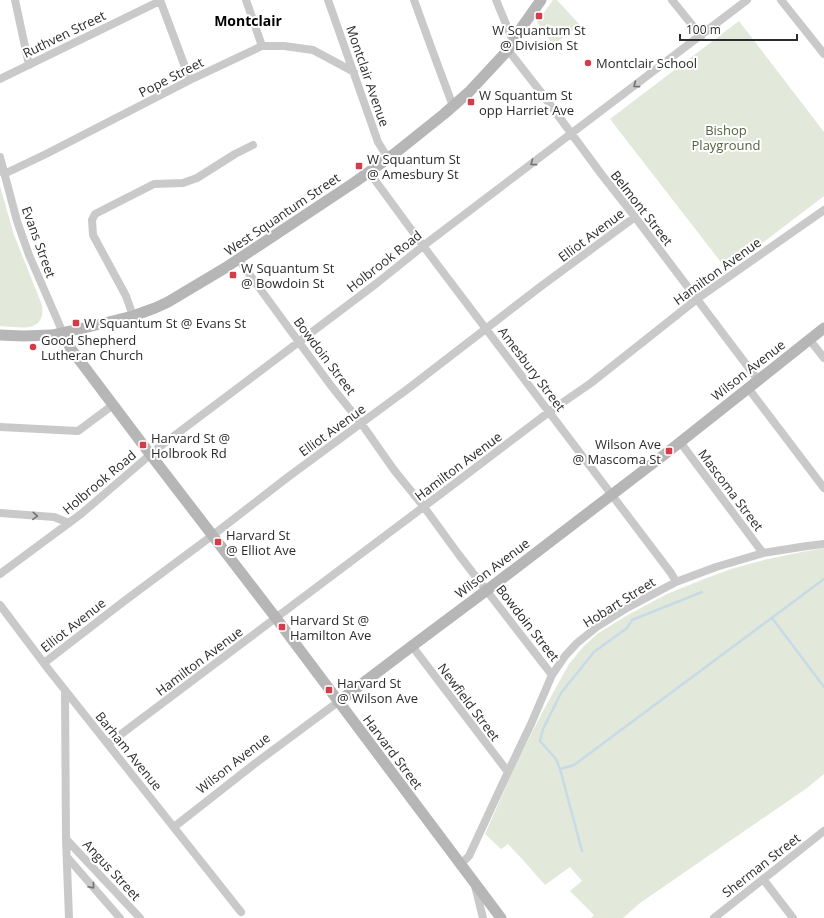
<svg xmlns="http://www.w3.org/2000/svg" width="824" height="918" viewBox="0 0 824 918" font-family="'Open Sans',sans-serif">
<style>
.green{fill:#e2e8da}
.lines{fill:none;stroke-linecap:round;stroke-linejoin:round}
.stream{stroke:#c7dbe7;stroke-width:2.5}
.street{stroke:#c9c9c9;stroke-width:8}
.secondary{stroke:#b6b6b6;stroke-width:11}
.oneway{stroke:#737373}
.poi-dot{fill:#d43c49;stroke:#fff;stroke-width:1.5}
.labels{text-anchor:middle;stroke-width:4;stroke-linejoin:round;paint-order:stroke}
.poi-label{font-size:13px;fill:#2c2c2c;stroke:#fff;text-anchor:start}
.street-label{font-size:13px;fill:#2c2c2c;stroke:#fff}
.park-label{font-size:13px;fill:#4f633e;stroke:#fff}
.neighbourhood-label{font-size:14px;font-weight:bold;fill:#000;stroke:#fff}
</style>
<rect width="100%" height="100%" fill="#fff"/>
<path class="green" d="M553 0H557L580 25 553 45 537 22Z
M739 21 824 132V196L727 270 610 119Z
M0 186 14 235 42 305C46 334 19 327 0 326Z
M824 548V774L807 788 640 903 623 918H591L594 915 570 891 582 881 570 867 545 885 523 860 508 844 501 849 485 834 516 764 543 711 569 664 583 647 597 634 626 616 667 594 704 579 731 569 768 559 802 552Z"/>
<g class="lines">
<path class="stream" d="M702 592 632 620 627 628 594 652 561 693 543 729 540 741 556 759 560 769 574 765 824 579
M772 618 824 687
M560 769 582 851"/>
<path class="street" d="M15 0 29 65
M160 0 190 80
M246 0 262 46
M328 0 378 142 388 158
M414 0 434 55 453 106
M496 0 513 41
M672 0 701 36
M781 0 824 54
M508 50 540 91 602 175 635 217 758 380
M0 79 160 1
M0 157 17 221 29 255 63 333
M369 172 430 255 671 573 676 582
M4 174 46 154 190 80 262 46H284L313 50 354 72
M239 260 304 349 332 387 361 423 394 470 424 507 459 555 552 675
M133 316 126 296 93 235 92 220 95 214 154 184 183 183 197 178 235 154 253 145
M809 339 824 358
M748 388 824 488
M0 427 78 431 113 405
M680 442 763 553
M0 513 54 517 69 523
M0 574 81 514 158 448 377 283 423 246 747 0
M0 605 49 670 241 912
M412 646 508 772
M44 663 123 602 213 535 288 477 409 388 540 287 635 217
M65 690 66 839 69 918
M108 744 454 484 549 412 591 383 697 299 824 210
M174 827 253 765 338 702
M66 839 140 918
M67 857 120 918
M461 864 469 856 508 772 531 724 552 675 565 656 577 643 598 626 625 609 676 582 716 567 763 553 807 546 824 544
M763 879 793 918
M475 886 483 918
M714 918 824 831"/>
<path class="secondary" d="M63 333 71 349 150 454 276 618 501 918
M0 335 23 336 52 335 88 327 133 316 155 308 168 302 225 268 355 182 394 154 444 114 469 92 508 50 522 27 541 0
M338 702 412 646 495 584 669 451 824 328"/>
</g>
<defs><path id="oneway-chevron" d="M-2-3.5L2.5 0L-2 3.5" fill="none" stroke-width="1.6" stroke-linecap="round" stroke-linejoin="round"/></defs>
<g class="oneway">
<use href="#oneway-chevron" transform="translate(636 85) rotate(143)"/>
<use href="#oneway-chevron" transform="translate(533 163) rotate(143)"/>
<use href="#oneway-chevron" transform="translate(35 516) rotate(4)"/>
<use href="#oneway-chevron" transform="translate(92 886) rotate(49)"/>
</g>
<g class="poi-dot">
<rect x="535" y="12" width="8" height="8" rx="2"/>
<circle cx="588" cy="63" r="4"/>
<rect x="467" y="98" width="8" height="8" rx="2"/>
<rect x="355" y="162" width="8" height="8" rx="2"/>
<rect x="229" y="271" width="8" height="8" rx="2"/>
<rect x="72" y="319" width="8" height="8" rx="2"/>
<circle cx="33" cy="347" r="4"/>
<rect x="139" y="441" width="8" height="8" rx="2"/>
<rect x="665" y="447" width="8" height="8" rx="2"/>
<rect x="214" y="538" width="8" height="8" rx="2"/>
<rect x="278" y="623" width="8" height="8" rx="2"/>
<rect x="325" y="686" width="8" height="8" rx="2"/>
</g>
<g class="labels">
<g class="poi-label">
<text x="539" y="35" text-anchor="middle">W Squantum St<tspan x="539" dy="15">@ Division St</tspan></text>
<text x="596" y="68">Montclair School</text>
<text x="479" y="100">W Squantum St<tspan x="479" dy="15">opp Harriet Ave</tspan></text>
<text x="367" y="164">W Squantum St<tspan x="367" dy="15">@ Amesbury St</tspan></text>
<text x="241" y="273">W Squantum St<tspan x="241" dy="15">@ Bowdoin St</tspan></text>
<text x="84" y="328">W Squantum St @ Evans St</text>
<text x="41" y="345">Good Shepherd<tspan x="41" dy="15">Lutheran Church</tspan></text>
<text x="151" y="443">Harvard St @<tspan x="151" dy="15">Holbrook Rd</tspan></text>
<text x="661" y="449" text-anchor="end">Wilson Ave<tspan x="661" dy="15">@ Mascoma St</tspan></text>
<text x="226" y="540">Harvard St<tspan x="226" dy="15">@ Elliot Ave</tspan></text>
<text x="290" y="625">Harvard St @<tspan x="290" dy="15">Hamilton Ave</tspan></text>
<text x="337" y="688">Harvard St<tspan x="337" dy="15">@ Wilson Ave</tspan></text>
</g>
<g class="street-label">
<text transform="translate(64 34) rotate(-26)" y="5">Ruthven Street</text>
<text transform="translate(368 76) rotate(71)" y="5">Montclair Avenue</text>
<text transform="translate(171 77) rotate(-27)" y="5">Pope Street</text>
<text transform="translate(642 208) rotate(52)" y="5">Belmont Street</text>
<text transform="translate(282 214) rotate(-34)" y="5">West Squantum Street</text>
<text transform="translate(591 235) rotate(-37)" y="5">Elliot Avenue</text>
<text transform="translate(39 242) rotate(70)" y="5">Evans Street</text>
<text transform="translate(384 261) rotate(-38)" y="5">Holbrook Road</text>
<text transform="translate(717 271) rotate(-36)" y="5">Hamilton Avenue</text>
<text transform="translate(325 356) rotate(53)" y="5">Bowdoin Street</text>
<text transform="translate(532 369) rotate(53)" y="5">Amesbury Street</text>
<text transform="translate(748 370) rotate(-38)" y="5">Wilson Avenue</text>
<text transform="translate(332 430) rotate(-36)" y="5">Elliot Avenue</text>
<text transform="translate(458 466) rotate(-37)" y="5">Hamilton Avenue</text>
<text transform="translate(99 482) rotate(-40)" y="5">Holbrook Road</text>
<text transform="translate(731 490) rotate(53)" y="5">Mascoma Street</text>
<text transform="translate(492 568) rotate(-37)" y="5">Wilson Avenue</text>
<text transform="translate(619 602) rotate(-32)" y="5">Hobart Street</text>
<text transform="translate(528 623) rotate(52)" y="5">Bowdoin Street</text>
<text transform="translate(73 625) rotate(-38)" y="5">Elliot Avenue</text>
<text transform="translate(199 661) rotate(-37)" y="5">Hamilton Avenue</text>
<text transform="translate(469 702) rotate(53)" y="5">Newfield Street</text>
<text transform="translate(129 751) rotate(51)" y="5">Barham Avenue</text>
<text transform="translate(393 752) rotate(53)" y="5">Harvard Street</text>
<text transform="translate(233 763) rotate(-38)" y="5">Wilson Avenue</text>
<text transform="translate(761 865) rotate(-38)" y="5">Sherman Street</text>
<text transform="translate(112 870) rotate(47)" y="5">Angus Street</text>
</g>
<g class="park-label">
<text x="726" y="135">Bishop<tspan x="726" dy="15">Playground</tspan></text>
</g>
<g class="neighbourhood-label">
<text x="248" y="26">Montclair</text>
</g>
</g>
<path d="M680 34v6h117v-6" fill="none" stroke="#2c2c2c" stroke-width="2"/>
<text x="686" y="34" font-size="12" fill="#2c2c2c" stroke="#ffffff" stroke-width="3" paint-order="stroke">100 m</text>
</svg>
